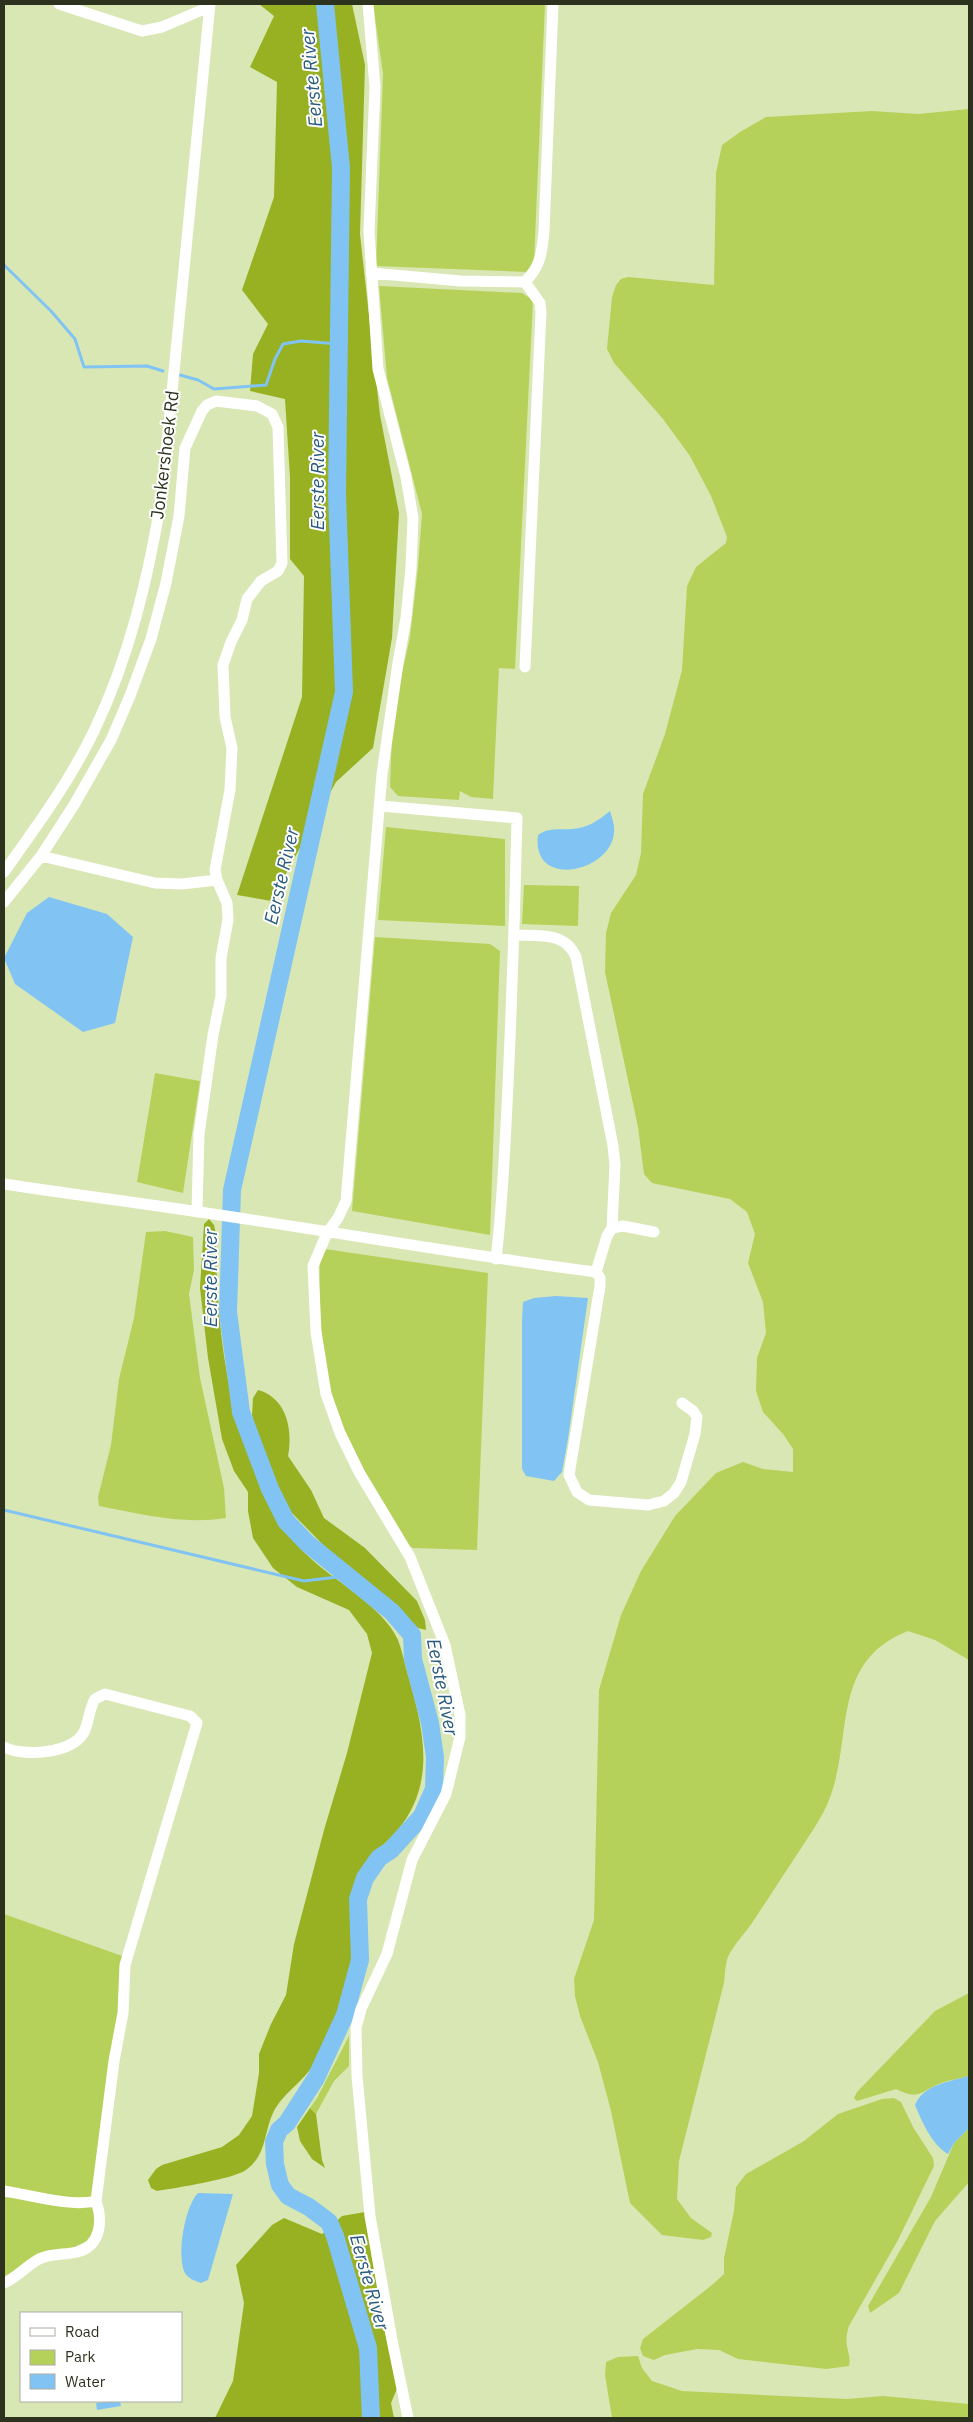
<svg xmlns="http://www.w3.org/2000/svg" width="973" height="2422" viewBox="0 0 973 2422" font-family="'IBM Plex Sans',sans-serif">
<style>
.green{fill:#b6d15a}
.forest{fill:#97b122}
.water{fill:#81c4f4}
.lines{fill:none;stroke-linecap:round;stroke-linejoin:round}
.stream{stroke:#81c4f4;stroke-width:3}
.river{stroke:#81c4f4;stroke-width:18}
.minor{stroke:#fff;stroke-width:11}
.labels{text-anchor:middle;stroke-width:4;stroke-linejoin:round;paint-order:stroke}
.street-label{font-size:18px;fill:#2d321e;stroke:#fff}
.water-label{font-size:19px;font-style:italic;fill:#295b7c;stroke:#fff}
</style>
<rect width="100%" height="100%" fill="#d9e7b4"/>
<path class="green" d="M373 4H545L534 263 526 272 376 266 383 74Z
M969 109V1660L935 1640 908 1631C829 1662 854 1738 829 1800 822 1818 810 1834 800 1850 784 1874 768 1899 752 1923 744 1935 734 1944 728 1957 725 1965 725 1975 724 1983L679 2161 677 2199 691 2218 712 2233 711 2237 703 2240 662 2235 630 2203 611 2111 598 2062 580 2016 575 1996 574 1979 594 1920 599 1690 621 1615 641 1571 675 1516 716 1473 743 1462 763 1469 793 1472V1449L783 1434 763 1412 756 1391 757 1358 766 1333 763 1302 748 1263 755 1234 747 1212 730 1199 652 1183 644 1174 638 1127 605 972 606 933 611 913 636 875 641 853 643 794 665 734 682 670 687 586 696 567 726 543 727 537 711 496 690 456 663 419 614 363 607 349 612 297 616 285 621 279 628 277 714 285 716 173 722 145 740 132 766 117 872 111 918 114Z
M379 286 522 293 533 300 515 669 499 668 493 799 471 797 460 791 459 800 398 796 390 787 392 733 402 673 410 637 418 567 422 514 387 378Z
M386 827 505 839V926L378 920Z
M524 885 579 886 578 926 522 924Z
M375 937 490 944 500 951 490 1235 352 1211Z
M155 1073 200 1081 183 1193 137 1182Z
M165 1231 193 1237 194 1270 189 1294 200 1378 224 1488 226 1518C183 1525 141 1514 99 1506L98 1497 111 1445 119 1379 134 1318 146 1232Z
M325 1249 488 1273 477 1550 413 1548 408 1545C386 1507 360 1469 343 1428 321 1373 318 1313 320 1254Z
M4 1914 125 1957 122 2000 93 2198 86 2200 4 2188Z
M969 1993V2076C959 2079 948 2080 939 2084 919 2093 918 2100 896 2089L857 2101 854 2098 857 2092 935 2011Z
M349 2036V2066L334 2081 316 2114 310 2108 317 2098Z
M894 2098 901 2102 913 2127 933 2158 934 2166 898 2240 849 2326C842 2347 852 2352 849 2366L826 2369 738 2359 719 2350 697 2349 665 2355 654 2360 643 2356 640 2348 643 2339 712 2285 724 2274V2258L734 2211 736 2187 746 2174 804 2141 838 2114 882 2099Z
M969 2128V2182L935 2221 899 2293 870 2313 868 2306 931 2197 954 2143Z
M4 2195 95 2208 93 2238 4 2281Z
M638 2356 642 2368 652 2381 682 2391 847 2399 883 2396 969 2404V2418H612L605 2375 606 2362 618 2357Z"/>
<path class="forest" d="M259 4H352L365 65 360 234 380 415 399 513 392 638 373 748 336 782 271 901 237 895 302 697 304 576 290 559V478L285 399 250 391 253 354 268 324 242 290 274 197 277 82 250 67 274 16Z
M209 1219 214 1225 216 1234C216 1303 222 1373 243 1439 249 1461 262 1481 272 1501 281 1519 291 1540 306 1554 333 1581 382 1605 398 1640 401 1648 404 1659 406 1668 422 1724 439 1781 397 1831 382 1848 361 1862 354 1884 346 1911 354 1942 350 1970 344 2004 331 2044 309 2071 299 2084 284 2094 275 2109 263 2131 268 2154 246 2170 233 2179 176 2188 157 2191L151 2188 148 2180 156 2169 162 2165 222 2147 239 2135 252 2116 259 2073V2054L271 2024 286 1995 294 1944 324 1830 347 1753 372 1653 367 1634 349 1610 297 1587 273 1568 253 1538 248 1511V1492L234 1471 222 1439 208 1358 200 1288 204 1224Z
M258 1390C287 1398 293 1430 288 1456L311 1490 324 1518 365 1548 417 1601 425 1620 426 1630 418 1628 333 1555 288 1509 262 1455 252 1415 253 1398Z
M310 2108 316 2114 322 2160 325 2168 312 2159 300 2141 297 2127Z
M365 2212 384 2329 399 2384 391 2403 394 2418H215L233 2381 244 2303 236 2265 272 2225 284 2218 322 2234 342 2216Z"/>
<path class="water" d="M610 811C612 818 615 825 614 833 611 872 531 890 538 835 549 827 558 830 572 829 587 828 598 821 610 811Z
M49 897 107 914 133 937 115 1023 83 1032 15 984 4 958 27 913Z
M556 1296 588 1298 568 1439 562 1472 554 1481 526 1476 522 1469V1320L523 1302 534 1298Z
M969 2076V2128L954 2143 948 2154C932 2145 922 2122 915 2105 924 2084 949 2082 969 2076Z
M198 2193 233 2194 208 2280 201 2283C196 2281 188 2279 185 2273 176 2256 185 2206 198 2193Z
M120 2401 121 2406 97 2410 96 2403Z"/>
<g class="lines">
<path class="stream" d="M4 265 51 311 75 339 84 367 147 366 163 371
M180 375 198 380 214 389 266 385 275 359 283 344 301 341 339 344
M4 1510 304 1581 346 1576"/>
<path class="river" d="M325 4 341 168 337 493 344 692 232 1190 228 1312 241 1412 270 1489 286 1521 307 1543 392 1612 412 1635 413 1659 430 1723 435 1757 434 1789 422 1816 391 1850 379 1858 365 1878 358 1899 360 1960 345 2015 316 2078 287 2123 279 2130 274 2142 275 2164 280 2185 288 2196 309 2207 329 2222 335 2236 368 2348 371 2418"/>
<path class="minor" d="M59 4 142 31 162 27 209 7
M368 4 375 87 369 231 378 369 406 477 413 518 411 568 406 618 398 663 382 774 346 1201 338 1218 327 1233 313 1266 316 1332 326 1394 340 1433 359 1472 410 1557 445 1645 460 1715V1737L446 1794 412 1860 387 1954 361 2009 356 2028 357 2076 370 2216 392 2340 408 2418
M371 273 461 281 525 282C541 266 542 252 544 231L553 4
M525 667 541 312 540 303 525 282
M381 806 517 818C515 907 512 996 508 1085 505 1143 503 1201 496 1259
M41 856 155 883 182 884 217 880
M4 872C36 827 70 781 94 731 130 656 149 575 162 494L210 4
M4 902 41 856 74 805 111 740 130 696 151 639 166 583 179 516 185 448 202 411 207 405 216 401 257 406 272 414 278 427 282 563 278 571 261 581 247 599 242 620 231 642 223 665 225 717 232 748 230 790 215 870 217 880 227 903 228 920 221 958V996L213 1035 199 1134 197 1212
M514 935C538 936 565 931 576 957L613 1146 615 1165 612 1228
M4 1184C69 1194 134 1202 199 1212 331 1231 463 1255 596 1272L600 1278V1286L569 1475 577 1492 589 1500 648 1505 664 1501 674 1493 681 1482 695 1434 697 1417 693 1411 682 1403
M596 1272 607 1236 612 1228 623 1226 654 1232
M4 1747C23 1757 72 1754 84 1732 89 1722 89 1709 95 1699L105 1694 190 1716 197 1723 125 1965 123 2013 114 2061 96 2201C69 2207 31 2195 4 2191
M4 2283C18 2277 26 2266 39 2259 51 2253 65 2255 77 2252 101 2246 103 2221 96 2201"/>
</g>
<g class="labels">
<g class="street-label">
<text transform="translate(165 455) rotate(-83)" y="6">Jonkershoek Rd</text>
</g>
<g class="water-label">
<text transform="translate(311 78) rotate(-95)" y="7">Eerste River</text>
<text transform="translate(317 481) rotate(-90)" y="7">Eerste River</text>
<text transform="translate(281 876) rotate(-77)" y="7">Eerste River</text>
<text transform="translate(210 1278) rotate(-90)" y="7">Eerste River</text>
<text transform="translate(443 1687) rotate(79)" y="7">Eerste River</text>
<text transform="translate(370 2282) rotate(74)" y="7">Eerste River</text>
</g>
</g>
<rect width="973" height="2422" fill="none" stroke="#2d321e" stroke-width="10"/>
<rect x="20" y="2312" width="162" height="90" fill="#ffffff" stroke="#abada5"/>
<rect x="30" y="2328" width="25" height="8" fill="#ffffff" stroke="#abada5"/>
<text x="65" y="2337" font-size="15" fill="#2d321e">Road</text>
<rect x="30" y="2350" width="25" height="15" fill="#b6d15a" stroke="#abada5"/>
<text x="65" y="2362" font-size="15" fill="#2d321e">Park</text>
<rect x="30" y="2374" width="25" height="15" fill="#81c4f4" stroke="#abada5"/>
<text x="65" y="2387" font-size="15" fill="#2d321e">Water</text>
</svg>
